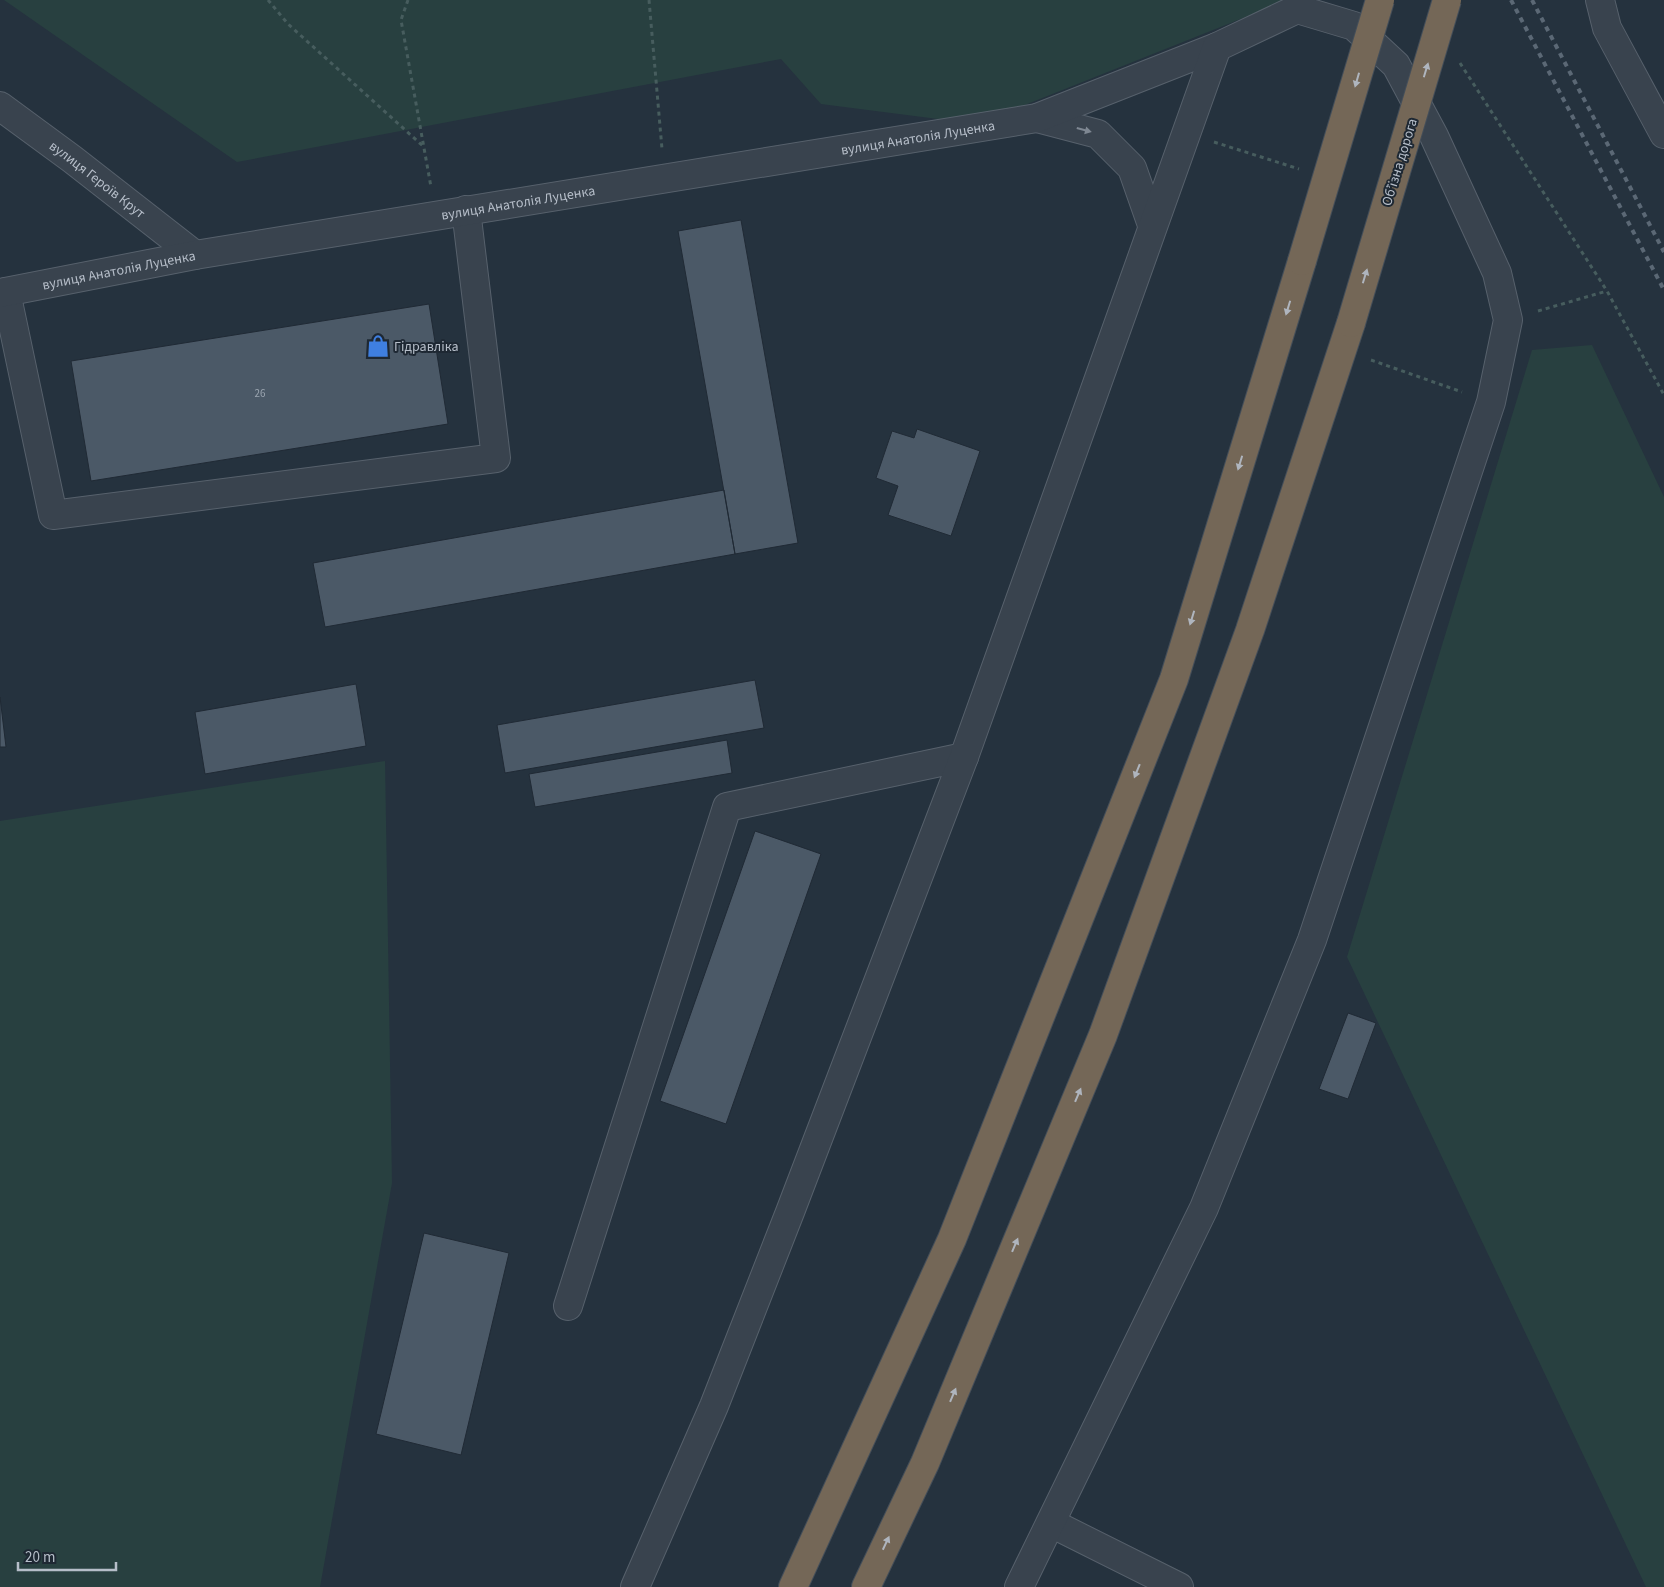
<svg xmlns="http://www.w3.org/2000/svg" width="1664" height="1587" viewBox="0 0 1664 1587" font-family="'Source Sans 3',sans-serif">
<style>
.green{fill:#284040}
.building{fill:#4b5967;stroke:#202a35}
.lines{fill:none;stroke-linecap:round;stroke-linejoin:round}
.minor-casing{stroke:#57616c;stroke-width:30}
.highway-casing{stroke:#444e59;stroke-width:30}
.path{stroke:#475d5e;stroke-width:3;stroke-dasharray:4 4;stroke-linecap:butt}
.minor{stroke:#39434e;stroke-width:28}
.highway{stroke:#746757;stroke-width:28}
.rail{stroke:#5b6875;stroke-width:4;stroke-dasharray:5 5;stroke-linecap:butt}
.highway-bridge-casing{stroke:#444e59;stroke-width:30;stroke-linecap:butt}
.highway-bridge{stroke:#746757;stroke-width:28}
.oneway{fill:#afb5be}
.oneway2{fill:#7e8792}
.labels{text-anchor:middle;stroke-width:4;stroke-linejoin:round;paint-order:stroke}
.number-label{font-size:11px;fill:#9ba5b0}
.street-label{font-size:14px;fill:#b6bec9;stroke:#1e2833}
.poi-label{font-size:14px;fill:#b6bec9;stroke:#1e2833;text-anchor:start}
</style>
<rect width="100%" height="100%" fill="#25323e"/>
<path class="green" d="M4 0H1282L1281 3 977 124 821 104 781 59 237 162Z
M1592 345 1664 497V1587H1646L1347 957 1532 350Z
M385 761 392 1183 320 1587H0V821Z"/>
<path class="building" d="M741 220 798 543 735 554 678 231Z
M429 304 448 424 91 481 71 361Z
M917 429 980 451 951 536 888 515 898 486 876 478 892 431 914 438Z
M724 490 735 554 325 627 313 563Z
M755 680 764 728 505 773 497 725Z
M356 684 366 746 205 774 195 712Z
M0 697 6 747H0Z
M727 740 732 773 535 807 529 774Z
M755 831 821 854 726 1124 660 1101Z
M1348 1013 1376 1023 1348 1099 1319 1089Z
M424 1233 509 1253 461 1455 376 1434Z"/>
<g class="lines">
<defs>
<g id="minor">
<path d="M1600 0 1607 28 1664 134"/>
<path id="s1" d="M0 106 72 159 195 255"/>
<path d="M1037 118 1098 134 1132 168 1152 225"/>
<path d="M6 292 53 515 496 458 466 210"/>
<path id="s2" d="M0 293 195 255 1037 118 1217 47"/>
<path d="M568 1306 727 807 964 757"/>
<path d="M1051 1523 1179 1587"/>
<path d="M635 1587 714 1406 790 1212 964 757 1217 47 1297 9 1354 26 1396 65 1434 136 1497 273 1508 320 1491 402 1312 940 1204 1208 1019 1587"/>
</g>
<path id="highway" d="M793 1587 952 1239 1174 679 1302 261
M866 1587 925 1463 1103 1035 1250 630 1351 323"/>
</defs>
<use href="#minor" class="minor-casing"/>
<use href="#highway" class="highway-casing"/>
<path class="path" d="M268 0 288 24 424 147
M408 0 401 20 431 187
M649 0 662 149
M1460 63 1607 291 1664 395
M1214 142 1299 169
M1538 311 1607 291
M1371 360 1462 392"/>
<use href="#minor" class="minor"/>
<use href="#highway" class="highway"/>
<path class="rail" d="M1511 0 1664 290
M1532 0 1664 252"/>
<defs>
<path id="highway-bridge" d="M1302 261 1380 0
M1351 323 1447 0"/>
</defs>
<use href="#highway-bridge" class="highway-bridge-casing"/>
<use href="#highway-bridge" class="highway-bridge"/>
</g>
<defs><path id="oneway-solid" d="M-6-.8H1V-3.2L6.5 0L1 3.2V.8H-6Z" transform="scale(1.25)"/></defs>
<g class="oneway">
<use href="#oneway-solid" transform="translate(1426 70) rotate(-73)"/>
<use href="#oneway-solid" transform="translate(1357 80) rotate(106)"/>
<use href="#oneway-solid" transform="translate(1365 276) rotate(-73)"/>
<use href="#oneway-solid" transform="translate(1288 308) rotate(107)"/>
<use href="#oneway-solid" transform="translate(1240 463) rotate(107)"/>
<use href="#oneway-solid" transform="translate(1192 618) rotate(107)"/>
<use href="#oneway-solid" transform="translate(1137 771) rotate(112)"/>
<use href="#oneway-solid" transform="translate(1078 1095) rotate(-67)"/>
<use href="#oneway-solid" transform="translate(1015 1245) rotate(-67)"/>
<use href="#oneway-solid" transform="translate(953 1395) rotate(-67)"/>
<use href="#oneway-solid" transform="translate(886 1543) rotate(-65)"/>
</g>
<use class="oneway2" href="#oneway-solid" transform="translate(1084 130) rotate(15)"/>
<defs>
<symbol id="shop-bare" viewBox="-9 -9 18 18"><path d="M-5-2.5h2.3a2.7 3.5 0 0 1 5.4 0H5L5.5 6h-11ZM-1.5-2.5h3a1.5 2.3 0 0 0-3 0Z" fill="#3f7fe0" stroke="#1e2833" stroke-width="2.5" paint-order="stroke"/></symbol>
</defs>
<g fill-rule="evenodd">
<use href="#shop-bare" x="362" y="330" width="32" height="32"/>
</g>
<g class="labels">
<g class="number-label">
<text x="260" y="397">26</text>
</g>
<g class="street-label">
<text dy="5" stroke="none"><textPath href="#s2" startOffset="931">вулиця Анатолія Луценка</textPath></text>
<text transform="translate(1399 162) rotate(-73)" y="5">Обʼїзна дорога</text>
<text dy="5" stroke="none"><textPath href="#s1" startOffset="122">вулиця Героїв Крут</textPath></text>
<text dy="5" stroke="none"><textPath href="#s2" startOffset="526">вулиця Анатолія Луценка</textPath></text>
<text dy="5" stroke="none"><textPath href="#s2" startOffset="121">вулиця Анатолія Луценка</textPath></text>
</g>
<g class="poi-label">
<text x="394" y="351">Гідравліка</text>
</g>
</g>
<path d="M18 1562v8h98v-8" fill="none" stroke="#b6bec9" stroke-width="2.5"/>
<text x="25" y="1562" font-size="15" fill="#b6bec9" stroke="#1e2833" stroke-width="4" paint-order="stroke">20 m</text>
</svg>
